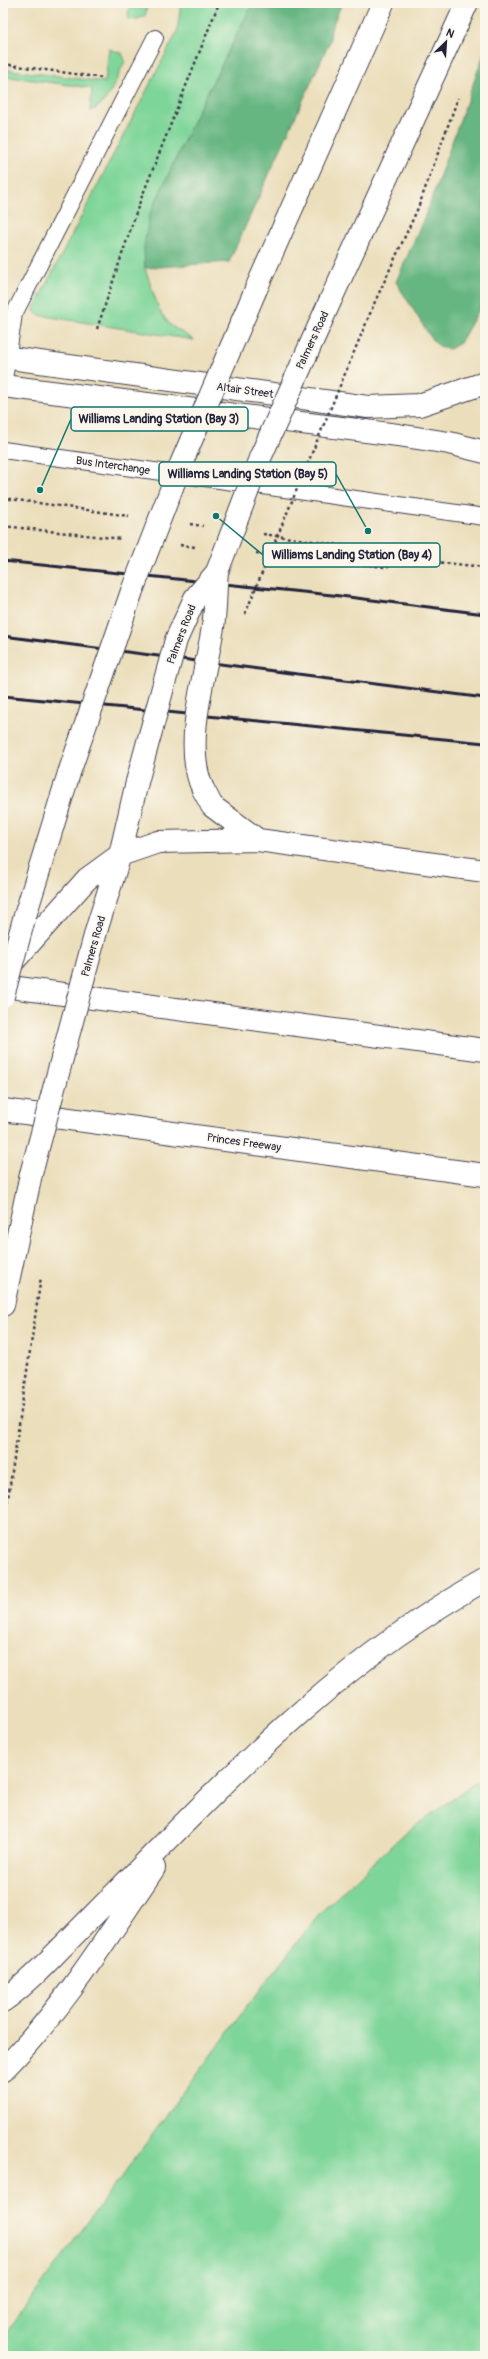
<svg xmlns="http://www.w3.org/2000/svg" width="488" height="2359" viewBox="0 0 488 2359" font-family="Pangolin,sans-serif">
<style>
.green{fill:#7ed599;stroke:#507c6a}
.forest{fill:#66b681;stroke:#446c5e}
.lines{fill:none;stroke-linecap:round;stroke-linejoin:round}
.lane-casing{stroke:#403e4e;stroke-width:18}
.street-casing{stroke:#403e4e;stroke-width:24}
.highway-casing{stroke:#403e4e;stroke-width:24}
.path{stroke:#403e4e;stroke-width:2.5;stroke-dasharray:3 3;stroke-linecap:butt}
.lane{stroke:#fff;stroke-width:16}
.street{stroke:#fff;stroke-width:22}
.highway{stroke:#fff;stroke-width:22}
.rail{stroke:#22223b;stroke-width:3}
.highway-bridge-casing{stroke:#403e4e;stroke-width:24;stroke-linecap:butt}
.path-bridge{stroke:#403e4e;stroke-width:2.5;stroke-dasharray:3 3;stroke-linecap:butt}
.highway-bridge{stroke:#fff;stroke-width:22}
.labels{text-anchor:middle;stroke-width:3.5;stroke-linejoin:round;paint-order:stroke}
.street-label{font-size:11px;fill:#22223b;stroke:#fbf7ec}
.leader{fill:none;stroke:#0f766e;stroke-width:1.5}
.callout-dot{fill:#0f766e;stroke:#fbf7ec;stroke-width:1.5}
.callout{fill:#fbf7ec;stroke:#0f766e;stroke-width:1.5}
.callout-label{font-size:12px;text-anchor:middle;font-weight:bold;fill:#22223b}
</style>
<rect width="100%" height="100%" fill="#fbf7ec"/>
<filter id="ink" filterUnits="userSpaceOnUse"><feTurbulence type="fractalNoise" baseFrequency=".025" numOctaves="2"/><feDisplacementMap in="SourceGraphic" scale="8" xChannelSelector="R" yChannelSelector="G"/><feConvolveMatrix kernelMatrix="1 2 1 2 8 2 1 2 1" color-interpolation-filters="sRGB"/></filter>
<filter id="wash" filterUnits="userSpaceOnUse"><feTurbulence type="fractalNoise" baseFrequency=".012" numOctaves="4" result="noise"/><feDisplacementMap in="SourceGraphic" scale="16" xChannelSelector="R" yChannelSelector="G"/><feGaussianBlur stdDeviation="0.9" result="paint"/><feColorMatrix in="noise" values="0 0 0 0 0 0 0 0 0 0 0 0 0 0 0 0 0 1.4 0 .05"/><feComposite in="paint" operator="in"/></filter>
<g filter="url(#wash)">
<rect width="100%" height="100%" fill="#ebdebb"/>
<path class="green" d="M129 3H148L145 16 137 19H128Z
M181 3H253L200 107 149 216 145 268 159 310 170 325 194 340 38 315 34 311 35 306 177 32Z
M109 49 122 53 125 61C117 77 108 106 90 111L92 88 3 76V69L105 82Z
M485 1775V2356H3V2337L245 2009 319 1914 404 1834Z"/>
<path class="forest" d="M253 3H342L331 29 330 41 229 262 145 268 144 248 149 216 200 107Z
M485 51V299L460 343 450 349 441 347 433 341 396 282 427 211Z"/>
</g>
<g filter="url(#ink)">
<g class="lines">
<defs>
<path id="lane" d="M3 386 14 314 155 38
M3 450 485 517"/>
<path id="street" d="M3 357 368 407 419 405 485 383
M3 386 398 435 449 443 485 452"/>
<path id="highway" d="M256 289 383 3
M331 299 467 3
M203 789 212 806 258 840
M24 919 69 773
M97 928 120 855 137 782
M12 963 87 879 120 855 158 842 258 840 485 871
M3 986 485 1050
M3 1110 485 1175
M3 1305 31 1174
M3 2001C26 1985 45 1964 65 1944 91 1918 116 1892 142 1866 247 1759 352 1653 485 1580
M3 2070C62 2010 107 1938 154 1868"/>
</defs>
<use href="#lane" class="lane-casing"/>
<use href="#street" class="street-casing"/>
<use href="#highway" class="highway-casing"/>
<path class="path" d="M3 64 104 78
M374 304 418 208 458 98
M97 329 139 204 219 3
M3 498 129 516
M190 524 203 526
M3 526 122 539
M263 534 382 551 414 559
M180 545 195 547
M256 553 385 567 415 560 485 567
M3 1532 41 1277"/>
<use href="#lane" class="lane"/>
<use href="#street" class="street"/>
<use href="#highway" class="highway"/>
<path class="rail" d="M3 561 332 595 485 614
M3 636 485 698
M3 696 485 743"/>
<defs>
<path id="highway-bridge" d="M69 773 132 591 181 464 256 289
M137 782 176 640 195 598 217 572 260 458 331 299
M203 789C182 746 206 673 213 627 216 609 215 590 217 572
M3 996 24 919
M31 1174 97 928"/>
</defs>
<use href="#highway-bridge" class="highway-bridge-casing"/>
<path class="path-bridge" d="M245 614 374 304"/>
<use href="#highway-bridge" class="highway-bridge"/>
</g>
</g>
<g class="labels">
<g class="street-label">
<text transform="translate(312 340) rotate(-65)" y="4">Palmers Road</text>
<text transform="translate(245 390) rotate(8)" y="4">Altair Street</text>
<text transform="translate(113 465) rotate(8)" y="4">Bus Interchange</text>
<text transform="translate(181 634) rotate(-69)" y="4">Palmers Road</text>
<text transform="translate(93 946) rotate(-74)" y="4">Palmers Road</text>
<text transform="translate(244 1142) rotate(8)" y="4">Princes Freeway</text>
</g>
</g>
<path class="leader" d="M40 490L71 419M368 531L336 474M216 516L263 555"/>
<g class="callout-dot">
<circle cx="40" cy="490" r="4"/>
<circle cx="368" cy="531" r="4"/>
<circle cx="216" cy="516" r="4"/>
</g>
<g class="callout">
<rect x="71" y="407" width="177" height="24" rx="4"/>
<rect x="159" y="462" width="177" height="24" rx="4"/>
<rect x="263" y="543" width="177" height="24" rx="4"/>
</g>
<g class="callout-label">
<text x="159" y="423">Williams Landing Station (Bay 3)</text>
<text x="248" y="478">Williams Landing Station (Bay 5)</text>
<text x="352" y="559">Williams Landing Station (Bay 4)</text>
</g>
<rect width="488" height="2359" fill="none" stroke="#fbf7ec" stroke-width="16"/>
<g transform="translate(446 42) rotate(25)" stroke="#fbf7ec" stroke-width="3" paint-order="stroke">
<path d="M0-3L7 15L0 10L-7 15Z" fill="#22223b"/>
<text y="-6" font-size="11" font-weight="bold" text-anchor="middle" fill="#22223b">N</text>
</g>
</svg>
